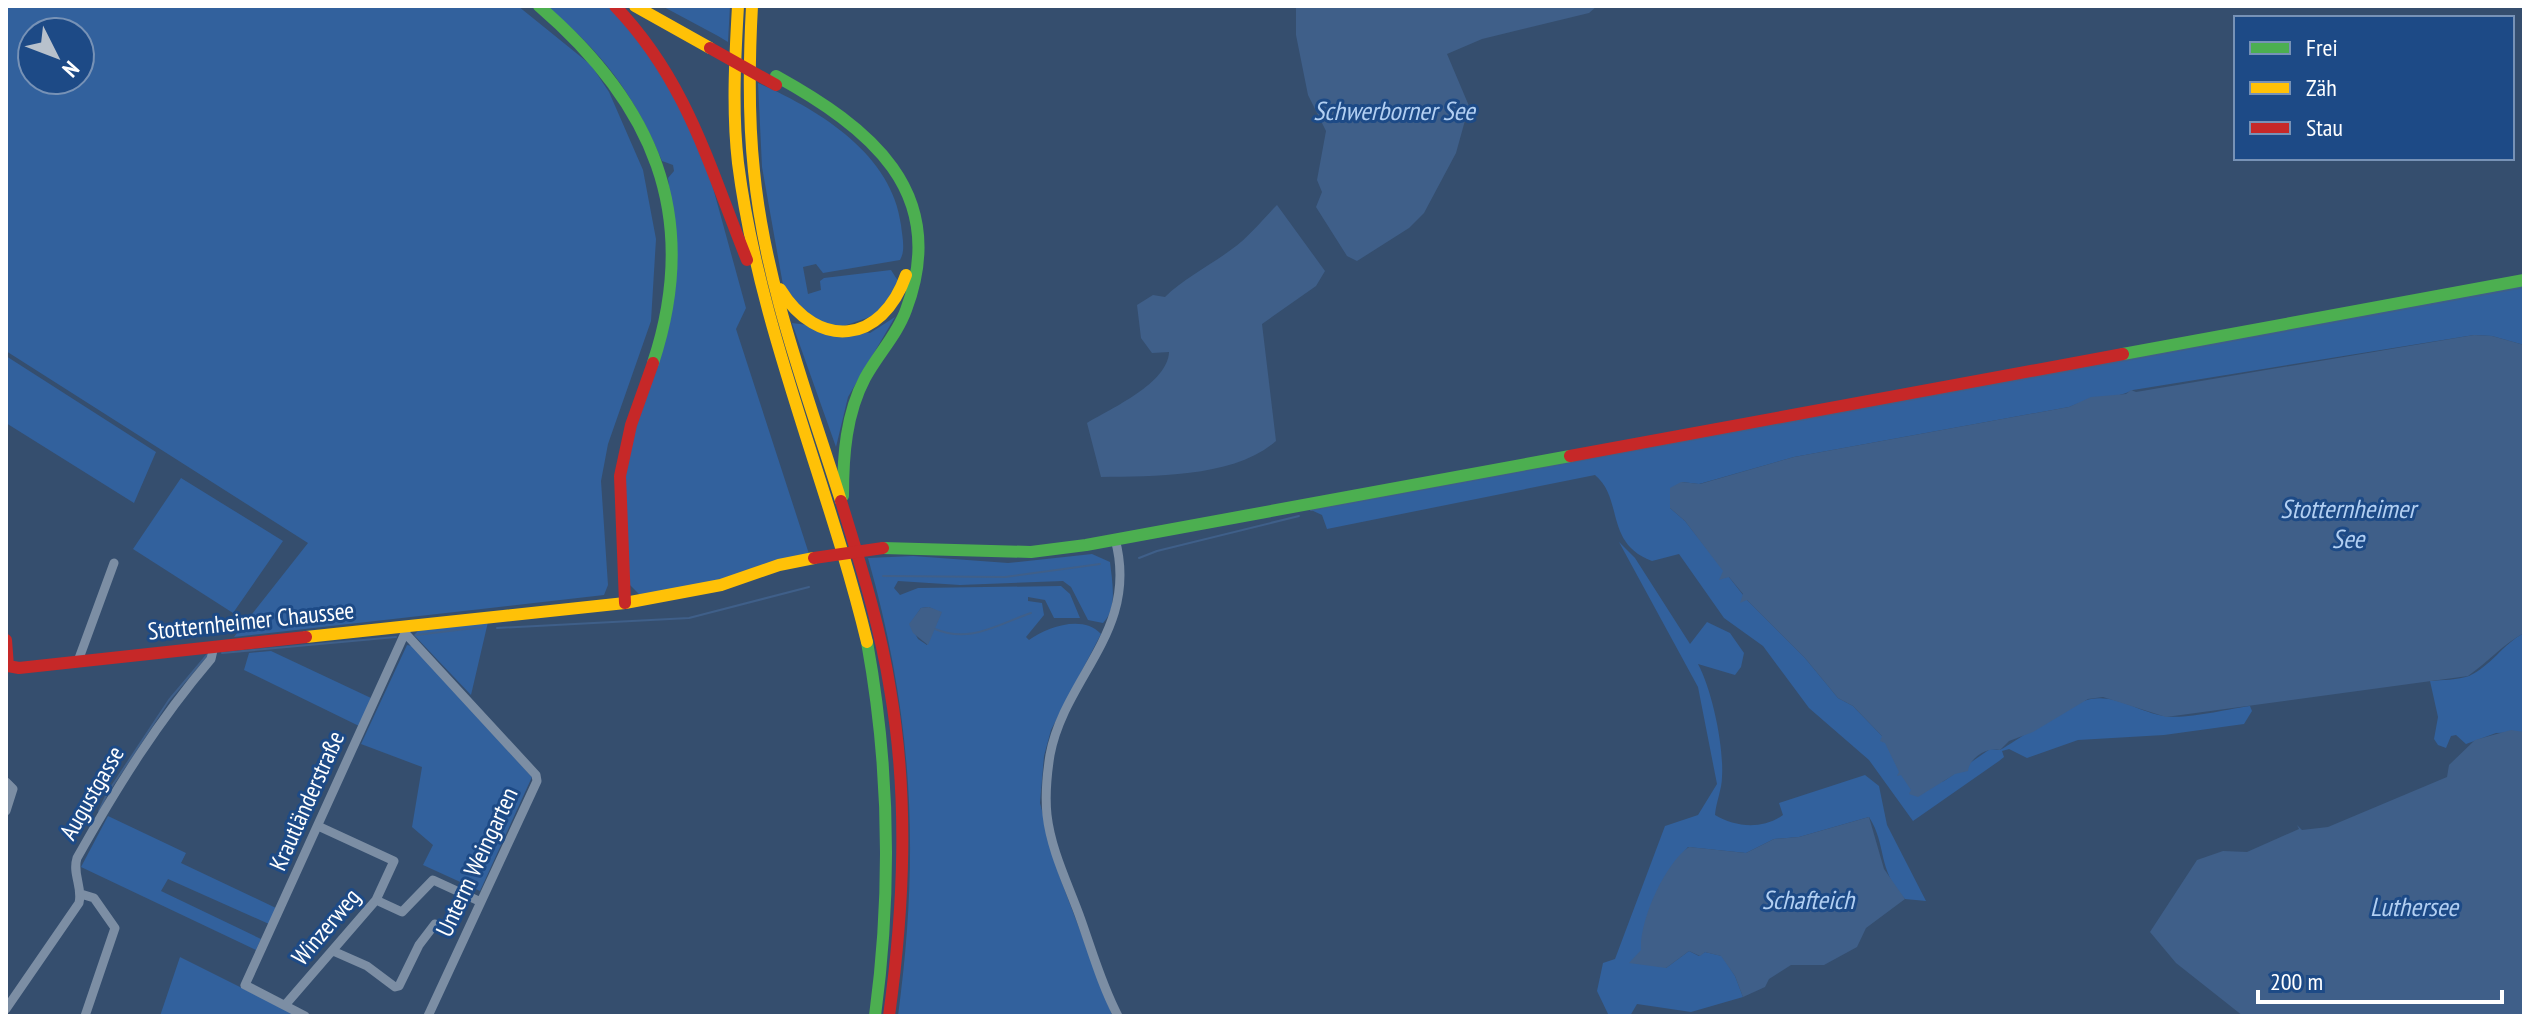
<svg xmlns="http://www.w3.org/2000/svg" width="2530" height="1022" viewBox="0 0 2530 1022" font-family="'PT Sans Narrow',sans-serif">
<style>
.green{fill:#32619d;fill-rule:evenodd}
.water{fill:#3f5f89}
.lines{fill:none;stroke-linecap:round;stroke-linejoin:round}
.stream{stroke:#3f5f89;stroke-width:2}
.street{stroke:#7c8ea4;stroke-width:9}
.fast{stroke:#4caf50;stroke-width:12}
.slow{stroke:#ffc107;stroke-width:12}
.jam{stroke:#c62828;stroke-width:12}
.jam-bridge{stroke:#c62828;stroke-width:12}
.labels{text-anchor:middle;stroke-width:6;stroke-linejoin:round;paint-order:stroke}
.street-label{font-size:24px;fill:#fff;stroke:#1d4a86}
.water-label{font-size:26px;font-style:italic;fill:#b2cff2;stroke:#1d4a86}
</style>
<rect width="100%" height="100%" fill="#354e6e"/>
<path class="green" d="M6 6H518L591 65 609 92 643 170 656 239 651 321 608 444 601 481 608 585 604 595 234 637 308 543 6 351ZM32 32H80V80H32Z
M545 6H608L651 51 704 155 746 308 736 329 809 554 737 577 641 596 629 584 623 488 628 453 673 302 677 254 668 178 674 171 673 165 662 161C636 97 600 48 545 6Z
M662 6H730L728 42 718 36Z
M758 83C817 109 892 153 901 225 902 236 906 250 900 260L823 273 816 264 803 267 808 294 821 290 820 281 824 278 891 270 900 284 884 312 838 328 811 319 783 285 762 167Z
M2524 283V345L2492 336 2474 335 2133 390C2113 400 2091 397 2069 407L1794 457 1699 484 1682 482 1670 508 1685 521 1747 600 1805 658 1838 698 1853 706 1882 736 1912 791 1944 781 1990 749 2000 750C2024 737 2064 704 2091 699 2115 694 2140 712 2164 716 2185 720 2227 709 2250 706L2252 711 2244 724 2164 735 2078 740 2027 758 2009 749 2002 751 2004 757 1999 761 1913 821 1869 760 1809 708 1763 646 1724 618 1679 554 1652 561C1604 543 1624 499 1595 475L1327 529 1322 515 1309 509Z
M895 317 848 397 836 447 792 323 870 333Z
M6 356 156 452 134 503 6 423Z
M181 478 283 541 233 613 133 549Z
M1619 542 1635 558 1690 644 1707 622 1730 633 1744 653 1741 667 1735 675 1698 664C1712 690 1724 746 1722 777 1722 789 1716 802 1715 815 1735 827 1762 830 1783 815L1779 803 1865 775 1879 786 1887 825 1926 901 1905 899C1877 870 1887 845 1869 817L1799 837 1774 839 1746 853 1688 847C1645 898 1657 905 1666 968L1689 951 1699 956 1705 952 1722 956 1735 976 1743 997 1691 1012 1637 1004 1630 1016H1609L1597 991 1603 963 1615 959 1665 826 1698 815 1717 784 1698 687Z
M1092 554 1110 562C1112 581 1118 609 1103 623L1088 620 1071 587 1063 581 960 585 898 581 894 588 900 595 918 588 1061 586 1070 594 1080 618H1054L1045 600 1028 597V601L1042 603 1044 615 1026 637 1029 640C1047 627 1083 614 1101 634L1051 730 1044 756 1040 803 1059 875 1112 1015 898 1016C920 852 913 718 868 558L913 556 1008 563ZM929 607 941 613 927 645 918 639 910 624 921 608Z
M488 622 471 695 414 635 420 629Z
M2524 633V732L2496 733 2466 744 2456 735 2451 736 2446 748 2438 745 2434 739 2438 717 2430 681C2442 680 2458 680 2469 676 2491 666 2503 644 2524 633Z
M407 645 412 646 532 777 480 891 423 865 433 845 412 827 422 767 361 744Z
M271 651 371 698 359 726 244 670 249 653Z
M108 816 186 853 181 863 276 908 269 924 168 879 161 891 261 939 256 950 81 867Z
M180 957 298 1016H160Z"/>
<path class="water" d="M1296 6H1597L1589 13 1482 39 1447 54 1469 106 1456 153 1424 213 1409 228 1357 261 1347 256 1316 207 1322 192 1317 180 1326 131 1308 95 1296 35Z
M1277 205 1325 271 1316 286 1262 324 1276 441C1234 478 1154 476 1101 477L1087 423C1112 408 1168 383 1169 352L1152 353 1141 338 1137 305 1153 295 1165 297C1183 279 1211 265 1232 249 1249 237 1263 219 1277 205Z
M2474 335 2492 336 2524 345V633C2503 644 2488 662 2468 676L2166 717 2103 697 2088 699 2033 732 2009 741 2000 750C1988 746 1969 758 1968 771L1955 774 1918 797 1909 794 1911 790 1901 775 1897 776 1899 772 1885 743 1880 741 1882 736 1853 706 1838 698 1805 658 1747 600 1740 603 1743 594 1729 577 1719 580 1723 571 1685 521 1670 508V488L1681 482 1700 484 1794 457 2069 407 2091 397 2126 394 2131 390 2136 392Z
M929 607 942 612 928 645 913 633 909 624 921 608Z
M2511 730 2524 732V1016H2243L2176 963 2150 932 2197 860 2223 851 2247 852 2299 829 2297 825 2302 830 2328 827 2447 777 2449 765 2475 740Z
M1869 817 1884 869 1905 899 1866 928 1857 947 1824 965H1791L1769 979 1765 987 1743 997 1735 976 1721 956 1705 952 1700 956 1689 951 1666 968 1629 963 1641 950C1639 921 1665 863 1689 847L1746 853 1774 839 1799 837Z"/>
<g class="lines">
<path class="stream" d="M1311 510 2524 287
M1139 558 1157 551 1299 516
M883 576 1005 577 1100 564
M497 628 689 618 809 587
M935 629C970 644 998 624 1031 613
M416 635 482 627
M222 653 396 637
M110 789 169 700 207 655
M99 811 106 796"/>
<path class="street" d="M1115 539C1140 630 1065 676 1050 755 1047 774 1045 796 1047 815 1051 851 1069 886 1081 920 1092 951 1102 986 1118 1016
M405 626V633L536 775 537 781 428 1016
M78 661 114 563
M6 782 13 789 6 811
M81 894 94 898 115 928 85 1016
M376 900 402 912 433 880 481 902
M333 951 367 966 395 987 399 986 419 945 435 924
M286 1004 376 900 394 861 318 826
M6 1009 79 903C83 887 72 874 77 858 117 787 158 721 211 659L214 646
M305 1016 245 985 405 633"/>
<path class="fast" d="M539 6C652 103 702 215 653 363
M776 76C868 127 951 191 906 310 897 335 878 354 865 378 846 414 843 455 843 496
M2123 354 2524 280
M883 548 1031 552 1086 545 1570 456
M867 642C890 768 892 889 875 1016"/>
<path class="slow" d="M635 6 710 48
M738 6C735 58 732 111 738 163 759 328 828 481 867 642
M752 6C749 61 748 115 754 171 765 284 807 393 841 501
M780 289C818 351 882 344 906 275
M306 637 625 603 721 585 779 565 814 558"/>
<path class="jam" d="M615 6C687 81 709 166 747 260
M1570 456 2123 354
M841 501C860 563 880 625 890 689 909 798 904 907 889 1016
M625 603 620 476 631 425 653 363
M6 640 8 666 19 668 306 637"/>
<path class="jam-bridge" d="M710 48 776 85
M814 558 883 548"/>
</g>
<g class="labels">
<g class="street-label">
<text transform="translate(251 621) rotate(-6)" y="8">Stotternheimer Chaussee</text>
<text transform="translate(92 793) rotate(-60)" y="8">Augustgasse</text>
<text transform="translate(307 801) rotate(-66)" y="8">Krautländerstraße</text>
<text transform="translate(477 862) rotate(-65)" y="8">Unterm Weingarten</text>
<text transform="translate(326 927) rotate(-50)" y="8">Winzerweg</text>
</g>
<g class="water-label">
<text x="1394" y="120">Schwerborner See</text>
<text x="2348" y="518">Stotternheimer<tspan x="2348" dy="30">See</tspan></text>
<text x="1808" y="909">Schafteich</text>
<text x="2414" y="916">Luthersee</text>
</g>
</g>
<rect width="2530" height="1022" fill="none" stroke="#ffffff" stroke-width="16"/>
<rect x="2234" y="16" width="280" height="144" fill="#1d4a86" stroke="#7792b6" stroke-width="2"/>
<rect x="2250" y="42" width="40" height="12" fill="#4caf50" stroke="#7792b6" stroke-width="2"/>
<text x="2306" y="56" font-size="24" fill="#ffffff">Frei</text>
<rect x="2250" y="82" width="40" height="12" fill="#ffc107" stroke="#7792b6" stroke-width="2"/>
<text x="2306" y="96" font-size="24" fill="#ffffff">Zäh</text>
<rect x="2250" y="122" width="40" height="12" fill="#c62828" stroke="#7792b6" stroke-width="2"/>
<text x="2306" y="136" font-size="24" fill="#ffffff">Stau</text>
<g transform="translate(56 56) rotate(132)"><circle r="38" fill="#1d4a86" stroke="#7792b6" stroke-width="2"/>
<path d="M0-6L14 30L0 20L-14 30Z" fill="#b8c1cc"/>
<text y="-12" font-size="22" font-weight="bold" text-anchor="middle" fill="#ffffff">N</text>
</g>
<path d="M2258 990v12h244v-12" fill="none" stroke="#ffffff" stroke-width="4"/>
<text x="2270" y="990" font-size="24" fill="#ffffff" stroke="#1d4a86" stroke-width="6" paint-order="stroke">200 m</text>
</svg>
